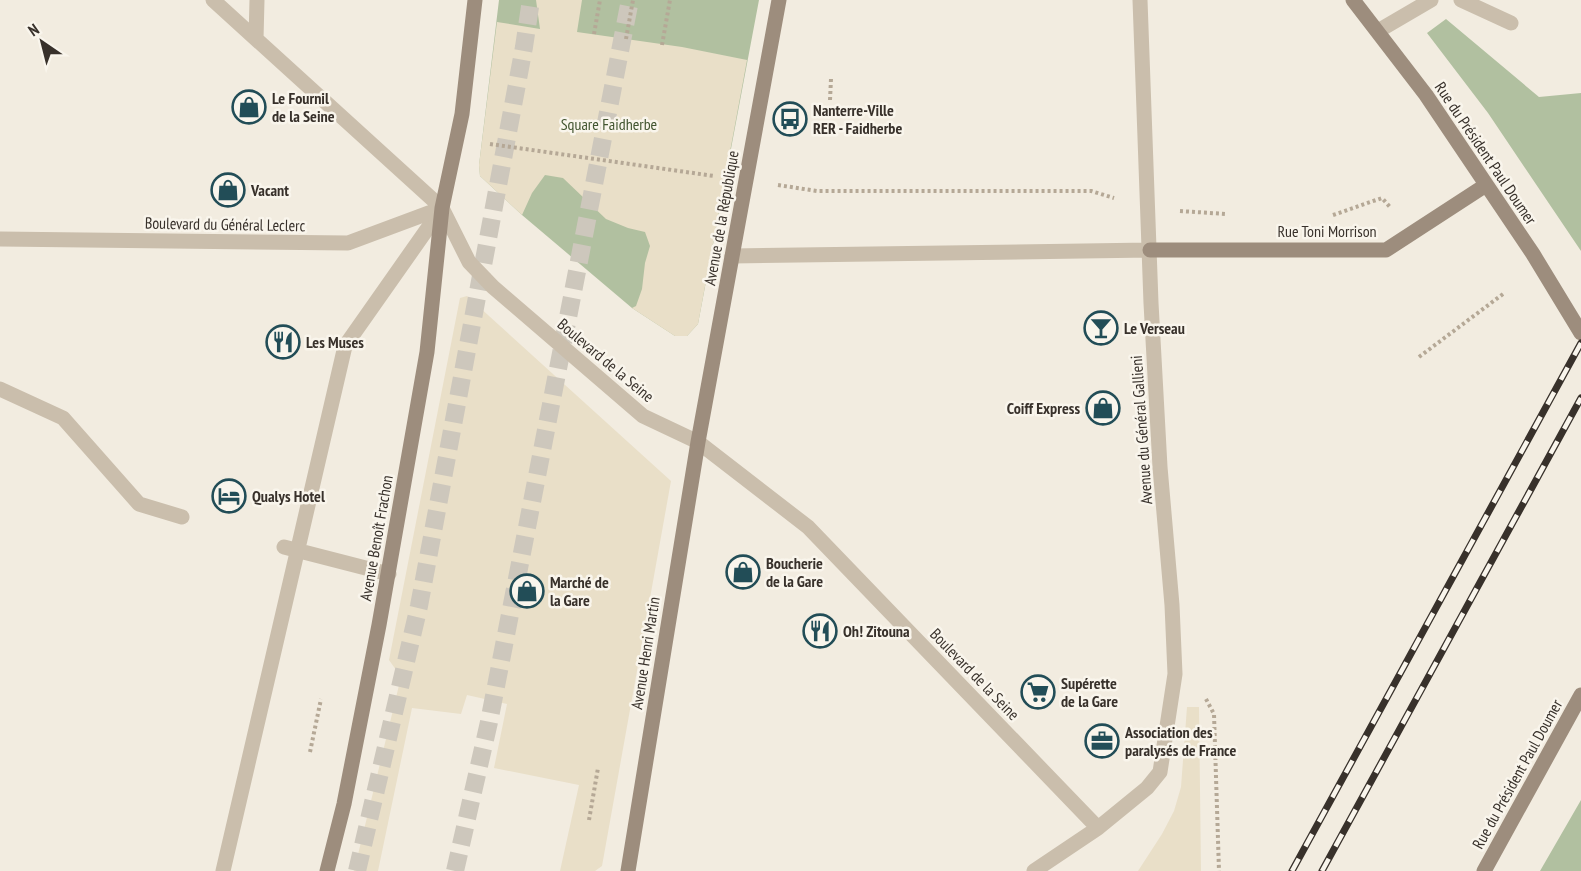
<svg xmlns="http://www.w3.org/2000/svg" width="1581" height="871" viewBox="0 0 1581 871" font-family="'PT Sans Narrow',sans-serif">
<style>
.green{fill:#b1c0a0}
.plaza{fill:#e9dfc8}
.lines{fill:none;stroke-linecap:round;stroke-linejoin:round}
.highway-tunnel{stroke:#cdc7bc;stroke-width:18;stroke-dasharray:18 9;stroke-linecap:butt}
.path{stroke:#b5a896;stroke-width:4;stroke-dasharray:3 3;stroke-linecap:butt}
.lane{stroke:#cabeac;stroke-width:15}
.street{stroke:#cabeac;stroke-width:15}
.secondary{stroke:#9d8d7d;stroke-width:15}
.rail-casing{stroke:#38312b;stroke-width:7}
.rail{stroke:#f9f5ec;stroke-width:4.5;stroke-dasharray:14;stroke-linecap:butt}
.labels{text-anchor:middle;stroke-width:5;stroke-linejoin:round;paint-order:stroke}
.poi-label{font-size:16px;font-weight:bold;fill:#38312b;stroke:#f9f5ec;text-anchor:start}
.park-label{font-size:16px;fill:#425530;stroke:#f9f5ec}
.street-label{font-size:16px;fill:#38312b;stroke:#f9f5ec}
</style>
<rect width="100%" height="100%" fill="#f2ece0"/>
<path class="green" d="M499 0H759L698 324 687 336H675L632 308 522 215 480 176 479 165Z
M1446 19 1539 97 1581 93V251L1488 113 1427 33Z
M1581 800V871H1540Z"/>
<path class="plaza" d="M536 0H582L577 32 682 47 747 60 698 324 687 336H675L632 308 636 306 642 289 645 263 650 246 645 232 628 228 606 219 563 178 545 175 532 193 522 215 480 176 479 165 497 22 540 29Z
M467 296 671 481 602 866 595 871H560L579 785 494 768 507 704 467 695 461 714 412 708 378 871H354L401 677 389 660 460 298Z
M1187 707H1199L1201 871H1138L1162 834 1174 811 1181 787Z"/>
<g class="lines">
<path class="highway-tunnel" d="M357 871 419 606 524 47 531 0
M455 871 489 722 630 0"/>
<path class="path" d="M594 34 600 0
M626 39 633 0
M662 45 670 0
M830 100 831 79
M490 144 714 176
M778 185 817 191H1091L1114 198
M1180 211 1226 214
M1333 215 1382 198 1390 207
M1419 357 1503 294
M1206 699 1214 714 1219 871
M310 752 321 699
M589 820 598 768"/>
<path class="lane" d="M1461 0 1511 23
M1378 31 1431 0
M0 389 63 418 139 504 182 517
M284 547 389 574
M223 871 345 346 442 208"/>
<path class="street" d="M213 0 442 208 469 262 493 287 643 416 698 442 808 527 1098 828
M256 39 257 0
M0 239 348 243 442 208
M732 256 1150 250
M1034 871 1098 828 1147 788 1160 772 1175 674 1172 605 1160 467 1151 303 1140 0"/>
<path class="secondary" d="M1353 0 1426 95 1533 254 1581 333
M1150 250H1386L1486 185
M327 871 344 804 379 625 427 352 442 208 462 114 475 0
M628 871 698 442 779 0
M1484 871 1581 695"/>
<defs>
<path id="rail" d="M1292 871 1581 343
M1322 871 1581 398"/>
</defs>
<use href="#rail" class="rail-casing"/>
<use href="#rail" class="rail"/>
</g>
<defs>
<symbol id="shop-ring" viewBox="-11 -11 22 22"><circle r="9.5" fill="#f9f5ec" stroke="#224d57" stroke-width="1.5"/><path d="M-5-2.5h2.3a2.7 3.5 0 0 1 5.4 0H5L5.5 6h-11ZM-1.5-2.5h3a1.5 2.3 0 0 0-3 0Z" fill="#224d57"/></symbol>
<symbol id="bus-ring" viewBox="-11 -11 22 22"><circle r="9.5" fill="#f9f5ec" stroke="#224d57" stroke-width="1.5"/><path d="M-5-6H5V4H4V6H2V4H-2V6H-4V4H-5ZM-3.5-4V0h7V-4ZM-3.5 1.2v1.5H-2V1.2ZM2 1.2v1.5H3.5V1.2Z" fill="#224d57"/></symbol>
<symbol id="bar-ring" viewBox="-11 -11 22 22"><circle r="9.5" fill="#f9f5ec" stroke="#224d57" stroke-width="1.5"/><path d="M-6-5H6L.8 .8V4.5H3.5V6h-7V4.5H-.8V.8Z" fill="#224d57"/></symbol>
<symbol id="restaurant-ring" viewBox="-11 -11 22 22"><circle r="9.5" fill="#f9f5ec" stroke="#224d57" stroke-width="1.5"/><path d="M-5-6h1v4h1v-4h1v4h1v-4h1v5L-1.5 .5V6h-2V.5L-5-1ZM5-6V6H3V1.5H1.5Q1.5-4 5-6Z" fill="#224d57"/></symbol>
<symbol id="hotel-ring" viewBox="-11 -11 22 22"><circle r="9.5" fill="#f9f5ec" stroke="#224d57" stroke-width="1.5"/><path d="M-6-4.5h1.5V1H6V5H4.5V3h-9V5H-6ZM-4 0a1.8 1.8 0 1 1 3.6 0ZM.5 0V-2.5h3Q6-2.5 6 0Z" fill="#224d57"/></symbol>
<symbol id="supermarket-ring" viewBox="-11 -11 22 22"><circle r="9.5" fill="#f9f5ec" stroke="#224d57" stroke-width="1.5"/><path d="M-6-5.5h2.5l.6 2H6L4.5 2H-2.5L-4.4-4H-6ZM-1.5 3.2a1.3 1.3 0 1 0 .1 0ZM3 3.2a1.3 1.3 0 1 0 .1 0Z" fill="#224d57"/></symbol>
<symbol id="office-ring" viewBox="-11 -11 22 22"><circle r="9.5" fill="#f9f5ec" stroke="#224d57" stroke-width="1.5"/><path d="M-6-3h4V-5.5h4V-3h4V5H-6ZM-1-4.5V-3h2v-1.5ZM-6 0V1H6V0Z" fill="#224d57"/></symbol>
</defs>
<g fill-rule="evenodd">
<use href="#shop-ring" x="230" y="88" width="38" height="38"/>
<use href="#bus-ring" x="771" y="100" width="38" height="38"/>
<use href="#shop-ring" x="209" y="171" width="38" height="38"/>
<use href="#bar-ring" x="1082" y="309" width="38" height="38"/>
<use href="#restaurant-ring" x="264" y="323" width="38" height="38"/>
<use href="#shop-ring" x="1084" y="389" width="38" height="38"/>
<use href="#hotel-ring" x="210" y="477" width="38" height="38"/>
<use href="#shop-ring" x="724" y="553" width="38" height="38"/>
<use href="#shop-ring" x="508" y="572" width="38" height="38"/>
<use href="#restaurant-ring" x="801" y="612" width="38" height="38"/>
<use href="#supermarket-ring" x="1019" y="673" width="38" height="38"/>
<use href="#office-ring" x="1083" y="722" width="38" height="38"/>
</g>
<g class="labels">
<g class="poi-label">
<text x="272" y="104">Le Fournil<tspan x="272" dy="18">de la Seine</tspan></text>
<text x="813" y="116">Nanterre-Ville<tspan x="813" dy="18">RER - Faidherbe</tspan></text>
<text x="251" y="196">Vacant</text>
<text x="1124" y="334">Le Verseau</text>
<text x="306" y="348">Les Muses</text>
<text x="1080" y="414" text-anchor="end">Coiff Express</text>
<text x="252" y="502">Qualys Hotel</text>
<text x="766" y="569">Boucherie<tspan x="766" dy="18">de la Gare</tspan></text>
<text x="550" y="588">Marché de<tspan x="550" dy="18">la Gare</tspan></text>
<text x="843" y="637">Oh! Zitouna</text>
<text x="1061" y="689">Supérette<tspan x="1061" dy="18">de la Gare</tspan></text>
<text x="1125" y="738">Association des<tspan x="1125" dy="18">paralysés de France</tspan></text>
</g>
<g class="park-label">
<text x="609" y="130">Square Faidherbe</text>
</g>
<g class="street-label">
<text transform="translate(1486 153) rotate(56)" y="6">Rue du Président Paul Doumer</text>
<text transform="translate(721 218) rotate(-80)" y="6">Avenue de la République</text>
<text transform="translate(225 224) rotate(1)" y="6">Boulevard du Général Leclerc</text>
<text x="1327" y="237">Rue Toni Morrison</text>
<text transform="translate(606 360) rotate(40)" y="6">Boulevard de la Seine</text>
<text transform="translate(1141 430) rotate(-94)" y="6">Avenue du Général Gallieni</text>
<text transform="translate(376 538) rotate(-80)" y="6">Avenue Benoît Frachon</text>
<text transform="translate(645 653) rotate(-81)" y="6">Avenue Henri Martin</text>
<text transform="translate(975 674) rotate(46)" y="6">Boulevard de la Seine</text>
<text transform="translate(1517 774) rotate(-61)" y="6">Rue du Président Paul Doumer</text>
</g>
</g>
<g transform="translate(42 42) rotate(325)" stroke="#f9f5ec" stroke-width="4.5" paint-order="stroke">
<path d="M0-4.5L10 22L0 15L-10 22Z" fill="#38312b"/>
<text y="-9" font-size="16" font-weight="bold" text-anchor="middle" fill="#38312b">N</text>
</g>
</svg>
